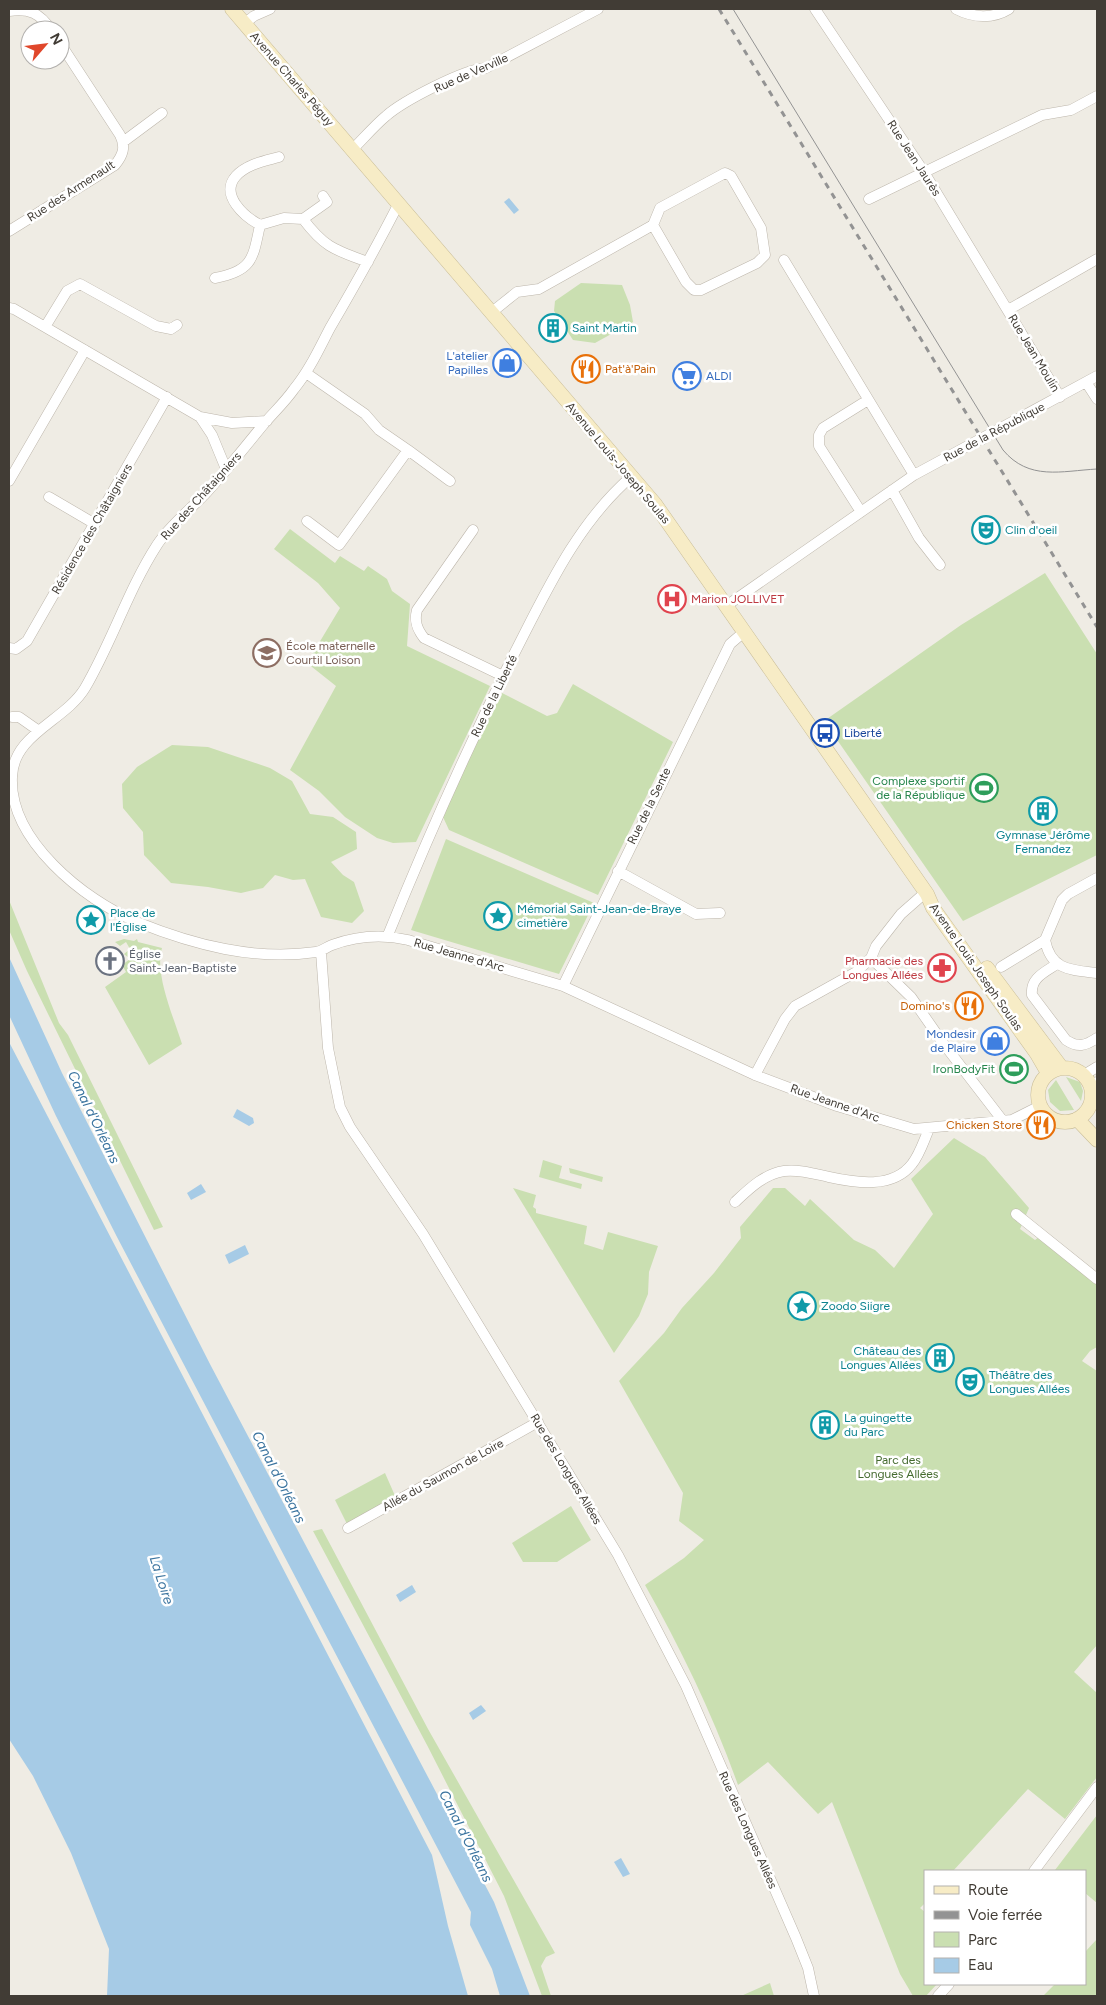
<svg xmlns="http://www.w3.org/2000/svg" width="1106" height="2005" viewBox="0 0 1106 2005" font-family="Figtree,sans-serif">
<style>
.green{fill:#cadfb1}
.water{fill:#a6cbe6}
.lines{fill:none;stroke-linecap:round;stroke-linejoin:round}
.minor-casing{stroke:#bdb6ab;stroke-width:11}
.secondary-casing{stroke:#cabe98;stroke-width:15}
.minor{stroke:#fff;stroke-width:10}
.secondary{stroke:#f7ecc6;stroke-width:14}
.tram{stroke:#939393;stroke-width:1}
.rail{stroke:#939393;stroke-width:3;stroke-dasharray:6 6;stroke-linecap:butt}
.labels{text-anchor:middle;stroke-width:5;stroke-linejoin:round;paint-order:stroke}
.street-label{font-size:12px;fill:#413c35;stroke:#fff}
.culture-label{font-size:12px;fill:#0d838f;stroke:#fff;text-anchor:start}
.shop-label{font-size:12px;fill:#366cbe;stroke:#fff;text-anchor:end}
.food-label{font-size:12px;fill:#c56008;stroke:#fff;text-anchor:end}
.health-label{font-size:12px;fill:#be3a42;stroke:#fff;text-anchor:start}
.education-label{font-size:12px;fill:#785e54;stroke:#fff;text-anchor:start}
.transit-label{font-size:12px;fill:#164399;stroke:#fff;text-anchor:start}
.leisure-label{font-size:12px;fill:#27864d;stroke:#fff;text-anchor:end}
.worship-label{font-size:12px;fill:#5b616d;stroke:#fff;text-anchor:start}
.park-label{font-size:12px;fill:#456b30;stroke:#fff}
.water-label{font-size:14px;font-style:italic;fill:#3b749f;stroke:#fff}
</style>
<rect width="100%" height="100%" fill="#efece4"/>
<path class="green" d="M581 283 622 285 630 305 633 322 595 343 573 340 554 311 555 301Z
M290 529 335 563 340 556 364 571 368 566 387 579 392 591 410 604 407 646 490 686 416 842 393 843 377 838 345 817 319 791 290 770 336 686 307 663 340 608 318 583 274 549Z
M1045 573 1097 654V855L963 921 824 721 961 625Z
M573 684 673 742 598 895 449 830 443 817 470 755 502 693 547 716 557 713Z
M172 745 208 747 270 768 292 781 310 814 333 817 356 832 357 849 331 862 343 875 354 882 364 911 352 923 321 917 305 879 293 880 275 875 263 888 241 893 208 887 171 883 144 855 143 832 123 808 122 784 137 767Z
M446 839 594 903 559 974 411 930Z
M9 900 59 1023 68 1035 163 1227 154 1230 27 971 9 930Z
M124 939 134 941 137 939 138 942 162 948C154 974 174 1018 182 1044L149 1065 105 987 126 972 122 965 130 959 124 954 130 949 126 942 120 946 115 942Z
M1066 1077 1080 1082 1083 1091 1081 1101Z
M1056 1080 1074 1110 1060 1111 1050 1102 1048 1090Z
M954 1138 985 1157 1029 1208 1020 1229 1035 1240 1044 1233 1097 1284V1347L1090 1351 1082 1361 1097 1371V1645L1074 1672 1097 1693V1777L1065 1819 1028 1789 953 1871H925V1903L920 1908 925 1912V1984H937L926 1996H913L900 1974 832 1802 818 1814 768 1762 738 1785C713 1715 681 1649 645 1585L684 1558 704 1540 679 1521 683 1493 619 1381 664 1333 682 1308 714 1273 741 1238 740 1227 773 1188H785L805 1206 810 1199 854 1240 875 1250 894 1268 933 1214 911 1179Z
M543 1160 562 1166 559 1178 582 1184 581 1189 539 1177Z
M569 1168 603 1177 602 1182 570 1173Z
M513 1188 536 1195 533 1207 536 1209V1213L587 1226 584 1244 603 1250 608 1232 658 1246 649 1272 648 1294 639 1316 614 1353Z
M385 1473 396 1498 348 1526 335 1500Z
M571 1506 591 1540 557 1562H523L512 1543Z
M322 1529 428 1729 555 1953 546 1957 541 1966 551 1996H542L504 1896 427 1745 313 1531Z
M1097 1815V1903L1085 1893V1871L1055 1870Z
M1097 1939V1996H1043L1055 1984H1085V1952Z
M770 1983 774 1996H741Z"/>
<path class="water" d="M509 198 519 210 514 214 504 202Z
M9 957 62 1073 211 1366 494 1902 530 1996H500L492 1969 470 1925 471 1912 117 1237 56 1116 9 1015Z
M9 1042 432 1855 448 1926 468 1996H107L109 1949 71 1853 33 1776 9 1739Z
M237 1109 253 1118 254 1123 249 1126 233 1117Z
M201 1184 206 1192 191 1200 187 1193Z
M245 1245 249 1254 229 1264 225 1255Z
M412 1585 416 1592 400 1602 396 1595Z
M481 1705 486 1711 473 1720 469 1713Z
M621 1858 630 1874 623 1877 614 1862Z"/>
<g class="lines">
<defs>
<path id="minor" d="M815 9 924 172 1060 397
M956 9C973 18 993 19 1009 9
M9 11C29 8 40 13 51 30
M244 24 254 16 270 9
M123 142 162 113
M353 149C364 138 374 126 386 116 403 101 464 69 486 68L598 9
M279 157C265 161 247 164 236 176 219 195 245 217 260 225L284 218 303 219C325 248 335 250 368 262
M869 199 1042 115 1071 110 1097 96
M399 203C377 246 354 287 330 328 319 349 309 371 294 389 285 402 273 413 263 425 244 448 226 471 206 493 190 510 169 526 157 545 128 590 112 642 85 688 65 721 13 734 12 777 9 840 84 900 137 922 194 945 255 961 316 952 323 951 326 947 332 945 357 936 382 934 408 940L563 986 755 1075 837 1106 914 1129 1012 1120 1040 1106
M303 219 327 202 323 196
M9 231 115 165C123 155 126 147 120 135L60 43
M784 260 914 475
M215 278C253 271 253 258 260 225
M9 308 14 309 200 417 232 423 267 421
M1008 310 1097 259
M492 312 517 292 539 289 653 225 660 208 725 173 731 176 761 228 765 255 757 263 701 290H694L686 282 653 225
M45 327 67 291 80 284 156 326 171 329 177 325
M306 373 365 414 379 430 408 450 339 545 307 521
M1086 382 1097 399
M200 417 212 435 226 469
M408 450 450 481
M9 481 85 350
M892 490 919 538 940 565
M49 497 95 524
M861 512 819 446V435L823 428 868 400
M473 530 417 610C414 621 417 629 424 638L503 676
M726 606 914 475 1097 376
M9 648 16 649 27 641 167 397
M12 717H19L39 731
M618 871 696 914 720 913
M1097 878 1068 894 1062 900 1045 940C1051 971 1072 970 1097 973
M388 935C426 841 467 749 512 658 545 594 576 524 632 476
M321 952 328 1048 340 1107 350 1127 423 1234 618 1555 686 1686 796 1938 808 1968 814 1996
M871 958 911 997 943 1043 1003 1121
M1057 964C1045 972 1030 978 1032 995L1066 1040C1078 1048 1085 1046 1097 1038
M1001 967 1045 940
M563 986 730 644 744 632
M755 1075 785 1019 795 1006 856 972 871 958 876 946 901 914 926 892
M1084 1075 1097 1067
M1091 1085 1097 1082
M735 1202C749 1189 764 1174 784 1171 799 1169 815 1174 829 1177 856 1183 893 1189 912 1164 920 1154 924 1140 929 1129
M1016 1214 1097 1279
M348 1528 538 1422
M1034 1871 1097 1787
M938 1996 949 1984"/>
<path id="secondary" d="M232 9 655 504 927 894 933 908 1037 1054 1048 1073
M987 968 1061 1067
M1038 1095a27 27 0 1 1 54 0a27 27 0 1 1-54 0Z
M1077 1119 1097 1140"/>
</defs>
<use href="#minor" class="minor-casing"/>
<use href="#secondary" class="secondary-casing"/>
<use href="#minor" class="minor"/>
<use href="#secondary" class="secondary"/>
<path class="tram" d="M733 9 1003 450C1029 481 1061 471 1097 469"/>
<path class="rail" d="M719 9 1097 627"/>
</g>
<defs>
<symbol id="building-ring" viewBox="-11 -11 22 22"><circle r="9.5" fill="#fff" stroke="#0f9aa8" stroke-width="1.5"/><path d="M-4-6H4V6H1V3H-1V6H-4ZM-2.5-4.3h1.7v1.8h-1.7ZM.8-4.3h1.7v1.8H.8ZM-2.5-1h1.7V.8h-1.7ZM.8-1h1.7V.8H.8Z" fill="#0f9aa8"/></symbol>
<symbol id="shop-ring" viewBox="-11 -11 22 22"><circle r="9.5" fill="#fff" stroke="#3f7fe0" stroke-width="1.5"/><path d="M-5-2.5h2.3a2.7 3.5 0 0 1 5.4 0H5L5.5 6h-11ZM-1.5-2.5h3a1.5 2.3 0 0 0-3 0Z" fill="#3f7fe0"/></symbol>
<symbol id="restaurant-ring" viewBox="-11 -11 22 22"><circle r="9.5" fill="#fff" stroke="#e8710a" stroke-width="1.5"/><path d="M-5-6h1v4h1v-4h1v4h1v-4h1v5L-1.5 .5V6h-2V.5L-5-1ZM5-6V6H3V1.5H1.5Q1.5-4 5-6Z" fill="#e8710a"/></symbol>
<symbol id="supermarket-ring" viewBox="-11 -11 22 22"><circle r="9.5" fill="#fff" stroke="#3f7fe0" stroke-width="1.5"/><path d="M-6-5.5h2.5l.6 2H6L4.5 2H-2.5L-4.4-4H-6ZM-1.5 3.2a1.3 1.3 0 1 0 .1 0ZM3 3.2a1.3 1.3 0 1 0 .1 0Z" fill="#3f7fe0"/></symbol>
<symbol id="theatre-ring" viewBox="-11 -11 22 22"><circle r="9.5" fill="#fff" stroke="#0f9aa8" stroke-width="1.5"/><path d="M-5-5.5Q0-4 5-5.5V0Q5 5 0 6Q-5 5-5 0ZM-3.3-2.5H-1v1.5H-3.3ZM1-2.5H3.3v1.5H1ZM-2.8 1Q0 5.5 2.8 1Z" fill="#0f9aa8"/></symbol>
<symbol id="hospital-ring" viewBox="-11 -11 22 22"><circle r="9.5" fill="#fff" stroke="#e0444e" stroke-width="1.5"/><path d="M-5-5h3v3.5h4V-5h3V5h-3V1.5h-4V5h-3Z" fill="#e0444e"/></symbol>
<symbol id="school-ring" viewBox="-11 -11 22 22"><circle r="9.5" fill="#fff" stroke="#8d6e63" stroke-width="1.5"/><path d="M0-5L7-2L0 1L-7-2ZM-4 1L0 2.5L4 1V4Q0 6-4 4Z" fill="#8d6e63"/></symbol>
<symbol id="bus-ring" viewBox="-11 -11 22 22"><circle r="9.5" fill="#fff" stroke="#1a4fb4" stroke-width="1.5"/><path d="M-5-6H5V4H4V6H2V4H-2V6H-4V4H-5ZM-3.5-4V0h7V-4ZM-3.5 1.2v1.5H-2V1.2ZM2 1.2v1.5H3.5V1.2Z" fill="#1a4fb4"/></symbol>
<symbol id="stadium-ring" viewBox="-11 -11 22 22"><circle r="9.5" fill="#fff" stroke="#2e9e5b" stroke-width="1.5"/><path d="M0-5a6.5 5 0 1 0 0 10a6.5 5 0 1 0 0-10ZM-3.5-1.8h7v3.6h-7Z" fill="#2e9e5b"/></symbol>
<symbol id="sight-ring" viewBox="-11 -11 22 22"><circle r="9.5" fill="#fff" stroke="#0f9aa8" stroke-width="1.5"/><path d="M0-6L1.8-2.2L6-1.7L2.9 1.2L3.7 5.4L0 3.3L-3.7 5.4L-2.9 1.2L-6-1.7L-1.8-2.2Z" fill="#0f9aa8"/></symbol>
<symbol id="church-ring" viewBox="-11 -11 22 22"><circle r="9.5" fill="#fff" stroke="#6b7280" stroke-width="1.5"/><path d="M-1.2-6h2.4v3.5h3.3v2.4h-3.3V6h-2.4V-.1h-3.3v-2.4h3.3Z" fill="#6b7280"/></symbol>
<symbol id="pharmacy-ring" viewBox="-11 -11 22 22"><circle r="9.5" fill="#fff" stroke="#e0444e" stroke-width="1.5"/><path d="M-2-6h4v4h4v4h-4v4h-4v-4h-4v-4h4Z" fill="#e0444e"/></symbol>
</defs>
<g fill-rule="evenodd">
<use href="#building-ring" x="537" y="312" width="32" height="32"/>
<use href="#shop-ring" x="491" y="347" width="32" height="32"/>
<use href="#restaurant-ring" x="570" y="353" width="32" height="32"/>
<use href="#supermarket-ring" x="671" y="360" width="32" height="32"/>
<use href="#theatre-ring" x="970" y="514" width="32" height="32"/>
<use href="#hospital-ring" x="656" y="583" width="32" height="32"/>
<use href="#school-ring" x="251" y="637" width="32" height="32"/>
<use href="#bus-ring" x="809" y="717" width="32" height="32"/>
<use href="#stadium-ring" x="968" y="772" width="32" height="32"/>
<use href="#building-ring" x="1027" y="795" width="32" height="32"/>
<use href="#sight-ring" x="482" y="900" width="32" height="32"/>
<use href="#sight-ring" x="75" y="904" width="32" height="32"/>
<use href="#church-ring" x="94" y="945" width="32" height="32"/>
<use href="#pharmacy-ring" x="926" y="952" width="32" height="32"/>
<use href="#restaurant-ring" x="953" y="990" width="32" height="32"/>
<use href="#shop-ring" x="979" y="1025" width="32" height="32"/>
<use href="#stadium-ring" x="998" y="1053" width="32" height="32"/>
<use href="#restaurant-ring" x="1025" y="1109" width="32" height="32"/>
<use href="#sight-ring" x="786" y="1290" width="32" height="32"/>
<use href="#building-ring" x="924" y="1342" width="32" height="32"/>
<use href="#theatre-ring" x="954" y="1366" width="32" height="32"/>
<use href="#building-ring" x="809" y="1409" width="32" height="32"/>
</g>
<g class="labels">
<g class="street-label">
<text transform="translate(471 73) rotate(-24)" y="4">Rue de Verville</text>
<text transform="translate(292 79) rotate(49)" y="4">Avenue Charles Péguy</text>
<text transform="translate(914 158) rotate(57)" y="4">Rue Jean Jaurès</text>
<text transform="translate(71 191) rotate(-33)" y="4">Rue des Armenault</text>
<text transform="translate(1034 353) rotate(59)" y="4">Rue Jean Moulin</text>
<text transform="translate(994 432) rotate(-28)" y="4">Rue de la République</text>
<text transform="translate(618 463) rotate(50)" y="4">Avenue Louis-Joseph Soulas</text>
<text transform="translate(201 496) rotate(-48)" y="4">Rue des Châtaigniers</text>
<text transform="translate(92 529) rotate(-60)" y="4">Résidence des Châtaigniers</text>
<text transform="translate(494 696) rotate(-64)" y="4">Rue de la Liberté</text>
<text transform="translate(649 806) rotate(-64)" y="4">Rue de la Sente</text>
<text transform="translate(459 955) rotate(16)" y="4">Rue Jeanne d'Arc</text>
<text transform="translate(976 967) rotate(55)" y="4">Avenue Louis Joseph Soulas</text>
<text transform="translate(835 1103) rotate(19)" y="4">Rue Jeanne d'Arc</text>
<text transform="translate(566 1469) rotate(59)" y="4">Rue des Longues Allées</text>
<text transform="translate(443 1475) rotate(-29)" y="4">Allée du Saumon de Loire</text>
<text transform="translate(748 1830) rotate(66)" y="4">Rue des Longues Allées</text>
</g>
<g class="culture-label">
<text x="572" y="332">Saint Martin</text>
<text x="1005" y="534">Clin d'oeil</text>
<text x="1043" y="839" text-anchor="middle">Gymnase Jérôme<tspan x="1043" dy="14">Fernandez</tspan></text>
<text x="517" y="913">Mémorial Saint-Jean-de-Braye<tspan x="517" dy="14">cimetière</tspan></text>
<text x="110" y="917">Place de<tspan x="110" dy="14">l'Église</tspan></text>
<text x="821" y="1310">Zoodo Siigre</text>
<text x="921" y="1355" text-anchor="end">Château des<tspan x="921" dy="14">Longues Allées</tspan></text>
<text x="989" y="1379">Théâtre des<tspan x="989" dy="14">Longues Allées</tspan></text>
<text x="844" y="1422">La guingette<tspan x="844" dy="14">du Parc</tspan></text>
</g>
<g class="shop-label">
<text x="488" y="360">L'atelier<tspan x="488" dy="14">Papilles</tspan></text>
<text x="706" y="380" text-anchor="start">ALDI</text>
<text x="976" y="1038">Mondesir<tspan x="976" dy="14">de Plaire</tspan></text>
</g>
<g class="food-label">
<text x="605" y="373" text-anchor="start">Pat'à'Pain</text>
<text x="950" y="1010">Domino's</text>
<text x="1022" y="1129">Chicken Store</text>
</g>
<g class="health-label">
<text x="691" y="603">Marion JOLLIVET</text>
<text x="923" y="965" text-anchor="end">Pharmacie des<tspan x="923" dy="14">Longues Allées</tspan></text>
</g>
<g class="education-label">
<text x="286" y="650">École maternelle<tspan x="286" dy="14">Courtil Loison</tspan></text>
</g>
<g class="transit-label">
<text x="844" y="737">Liberté</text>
</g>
<g class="leisure-label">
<text x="965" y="785">Complexe sportif<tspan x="965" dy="14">de la République</tspan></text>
<text x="995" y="1073">IronBodyFit</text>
</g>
<g class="worship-label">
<text x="129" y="958">Église<tspan x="129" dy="14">Saint-Jean-Baptiste</tspan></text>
</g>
<g class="park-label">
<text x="898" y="1464">Parc des<tspan x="898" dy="14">Longues Allées</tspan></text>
</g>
<g class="water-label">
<text transform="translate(94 1117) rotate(64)" y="5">Canal d'Orléans</text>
<text transform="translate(279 1477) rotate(63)" y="5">Canal d'Orléans</text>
<text transform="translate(162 1580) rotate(72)" y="5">La Loire</text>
<text transform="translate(466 1836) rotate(63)" y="5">Canal d'Orléans</text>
</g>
</g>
<rect width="1106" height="2005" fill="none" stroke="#413c35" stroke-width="20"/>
<rect x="924" y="1870" width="162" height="115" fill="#ffffff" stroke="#b3b1ae"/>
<rect x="934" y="1886" width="25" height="8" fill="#f7ecc6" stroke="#b3b1ae"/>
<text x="968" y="1895" font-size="15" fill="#413c35">Route</text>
<rect x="934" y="1911" width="25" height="8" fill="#939393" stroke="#b3b1ae"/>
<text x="968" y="1920" font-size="15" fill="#413c35">Voie ferrée</text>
<rect x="934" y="1932" width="25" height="15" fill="#cadfb1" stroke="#b3b1ae"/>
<text x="968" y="1945" font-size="15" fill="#413c35">Parc</text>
<rect x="934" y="1958" width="25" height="15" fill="#a6cbe6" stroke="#b3b1ae"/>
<text x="968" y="1970" font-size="15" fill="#413c35">Eau</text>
<g transform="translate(45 45) rotate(62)"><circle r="24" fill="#ffffff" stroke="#b3b1ae"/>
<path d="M0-4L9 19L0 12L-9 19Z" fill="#e0472b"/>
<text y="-8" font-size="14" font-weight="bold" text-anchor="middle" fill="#413c35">N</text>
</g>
</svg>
